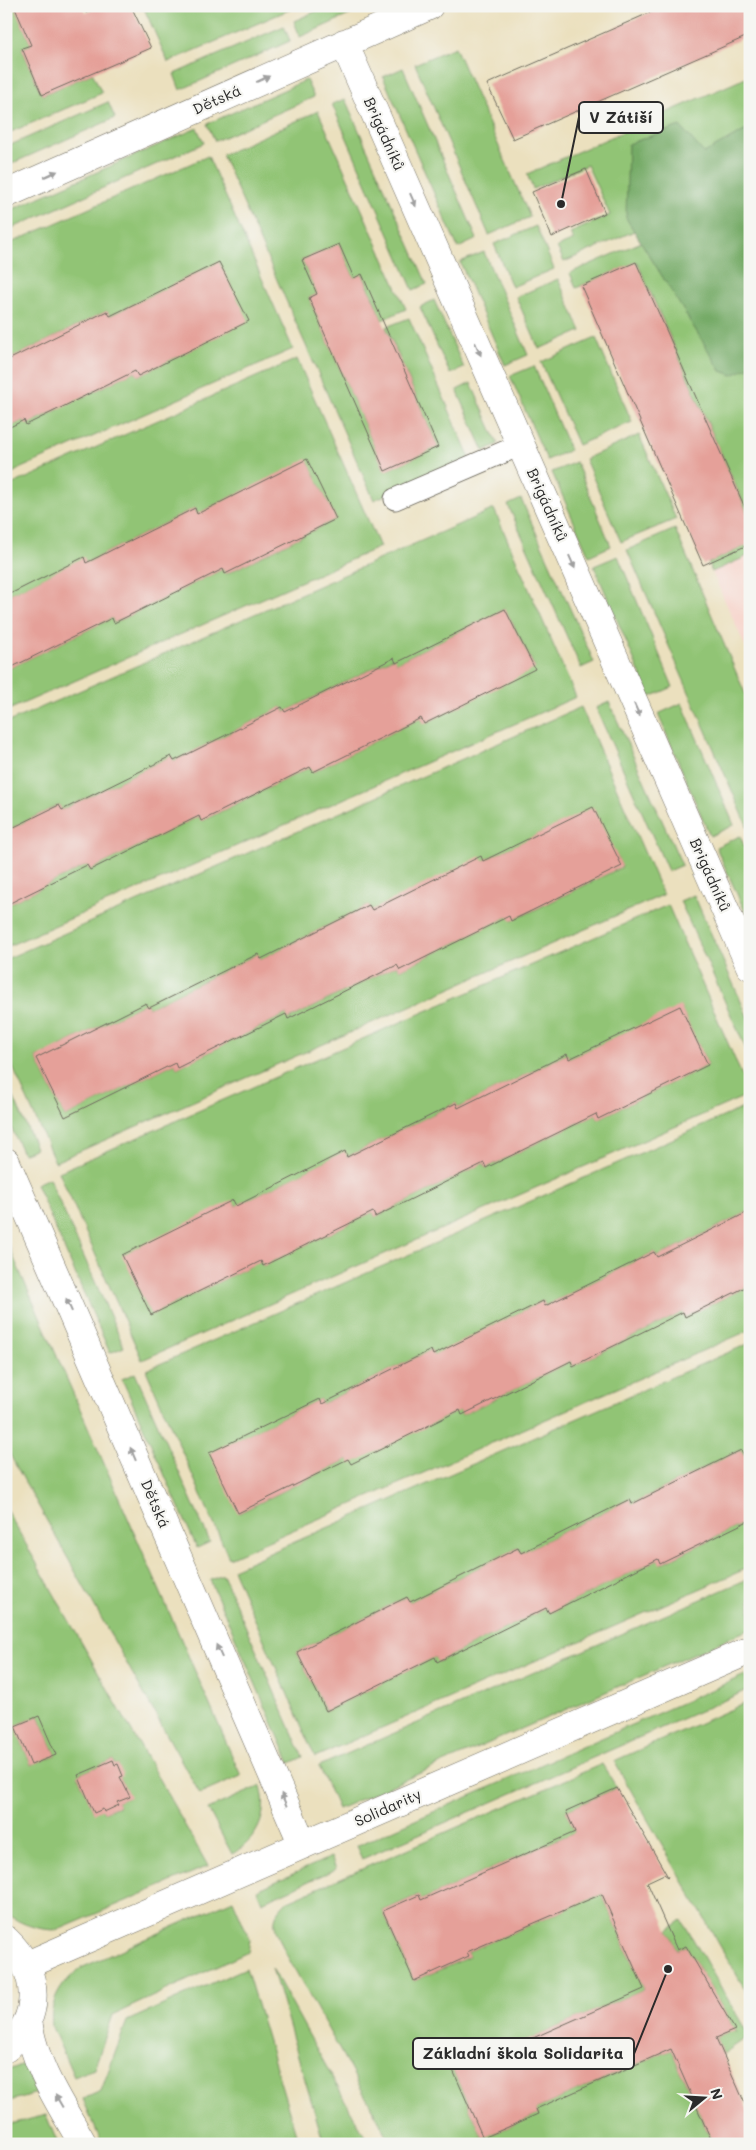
<svg xmlns="http://www.w3.org/2000/svg" width="756" height="2150" viewBox="0 0 756 2150" font-family="Mali,sans-serif">
<style>
.built{fill:#f7d1c8}
.green{fill:#91c474;stroke:#5e7850;fill-rule:evenodd}
.forest{fill:#74aa66;stroke:#506a48}
.building{fill:#e5a099}
.lines{fill:none;stroke-linecap:round;stroke-linejoin:round}
.service-casing{stroke:#6e6a5e;stroke-width:23}
.minor-casing{stroke:#6e6a5e;stroke-width:29}
.secondary-casing{stroke:#6e6a5e;stroke-width:29}
.service{stroke:#fff;stroke-width:21}
.minor{stroke:#fff;stroke-width:28}
.secondary{stroke:#fff;stroke-width:28}
.oneway{fill:#a0a0a0}
.labels{text-anchor:middle;stroke-width:4.5;stroke-linejoin:round;paint-order:stroke}
.street-label{font-size:15px;fill:#2b2b2b;stroke:#f6f6f2}
.leader{fill:none;stroke:#2b2b2b;stroke-width:2}
.callout-dot{fill:#2b2b2b;stroke:#f6f6f2;stroke-width:2}
.callout{fill:#f6f6f2;stroke:#2b2b2b;stroke-width:2}
.callout-label{font-size:16px;text-anchor:middle;font-weight:bold;fill:#2b2b2b}
</style>
<rect width="100%" height="100%" fill="#f6f6f2"/>
<filter id="ink" filterUnits="userSpaceOnUse"><feTurbulence type="fractalNoise" baseFrequency=".02" numOctaves="2"/><feDisplacementMap in="SourceGraphic" scale="10" xChannelSelector="R" yChannelSelector="G"/><feConvolveMatrix kernelMatrix="1 2 1 2 8 2 1 2 1" color-interpolation-filters="sRGB"/></filter>
<filter id="wash" filterUnits="userSpaceOnUse"><feTurbulence type="fractalNoise" baseFrequency=".0096" numOctaves="4" result="noise"/><feDisplacementMap in="SourceGraphic" scale="20" xChannelSelector="R" yChannelSelector="G"/><feGaussianBlur stdDeviation="1.12" result="paint"/><feColorMatrix in="noise" values="0 0 0 0 0 0 0 0 0 0 0 0 0 0 0 0 0 1.4 0 .05"/><feComposite in="paint" operator="in"/></filter>
<g filter="url(#wash)">
<rect width="100%" height="100%" fill="#ebe0be"/>
<path class="built" d="M750 555V657L712 572Z"/>
<path class="green" d="M6 6 15 7 31 45 22 48 42 95 91 74H93L102 93 6 134Z
M143 6H298L168 62Z
M328 6H369L300 37 294 21Z
M284 26 290 41 180 90 174 74Z
M455 47 530 217 489 235 415 64Z
M403 68 477 239 458 248 383 77Z
M750 76V180L564 262 557 247 574 240 570 233 610 215 587 165 533 189 527 174Z
M306 80 314 97 215 141 207 124Z
M345 99 427 284 413 290 332 104Z
M108 102 115 118 6 166V147Z
M318 111 406 309 382 320 363 274 354 278 339 244 302 260 317 294 309 298 385 471 438 447 386 327 409 318 470 458 374 500 222 155Z
M197 128 204 143 6 231V212Z
M208 156 293 349 21 468 6 477V429L24 420 27 425 135 371 138 376 248 321 219 262 110 316 107 311 6 361V245Z
M750 195V519L637 262 576 288 570 273Z
M536 226 554 269 512 287 494 244Z
M484 252 528 355 505 365 460 262Z
M558 279 581 331 539 349 516 297Z
M434 300 464 368 450 374 420 307Z
M596 338 632 422 578 445 541 362Z
M297 359 380 547 6 711V670L112 618 114 623 223 569 226 574 336 519 307 460 197 514 195 508 86 563 84 558 6 596V487Z
M534 366 570 450 547 460 510 376Z
M471 383 498 444 484 451 457 390Z
M639 435 676 519 621 542 585 459Z
M576 462 611 546 589 556 552 472Z
M521 499 594 662 581 668 508 505Z
M494 509 576 697 6 947V905L87 865 90 870 199 816 202 821 310 767 313 772 421 718 424 724 535 668 505 609 396 663 393 658 285 712 282 707 174 761 171 756 62 810 59 805 6 831V723Z
M675 529 750 705V832L627 550Z
M750 544V555L712 572 708 563Z
M618 556 673 687 650 697 594 566Z
M609 702 682 865 668 871 596 708Z
M682 703 734 825 710 836 658 714Z
M581 707 663 895 55 1162 6 1052V959ZM593 808 622 867 512 921 509 916 400 970 397 965 289 1019 286 1014 177 1068 175 1063 65 1117 36 1058 146 1003 149 1008 258 954 261 959 369 905 372 910 483 861Z
M740 836 750 859V923L716 847Z
M694 895 750 1022V1058L680 901Z
M668 905 750 1094 142 1360 59 1172ZM680 1007 708 1065 598 1119 596 1114 486 1168 484 1163 375 1217 373 1212 263 1266 261 1261 151 1315 123 1255 233 1201 236 1206 344 1152 347 1157 456 1103 458 1108 567 1054 569 1059Z
M6 1080 36 1148 23 1154 6 1116Z
M750 1105V1211L657 1257 654 1252 545 1306 543 1301 434 1355 431 1350 322 1404 320 1399 210 1453 239 1513 348 1459 351 1463 460 1410 462 1415 571 1361 573 1366 683 1312 685 1317 750 1285V1330L229 1558 146 1370Z
M49 1178 124 1347 110 1353 36 1184Z
M6 1240 241 1776 200 1794 6 1448Z
M750 1343V1452L744 1455 741 1450 632 1504 630 1499 521 1553 518 1548 410 1602 407 1597 297 1652 326 1711 435 1657 438 1662 546 1608 549 1613 658 1559 661 1564 750 1520V1567L315 1757 233 1569Z
M135 1373 210 1542 197 1548 122 1379Z
M6 1509 208 1866 58 1930C39 1930 21 1925 6 1913ZM39 1716 56 1755 31 1765 15 1726ZM113 1760 115 1765 118 1764 120 1777 129 1797 117 1802 119 1806 104 1812 102 1809 94 1812 78 1775Z
M223 1575 303 1757 290 1763 210 1580Z
M750 1578V1629L338 1809 319 1766Z
M745 1675 750 1689 362 1859 356 1846Z
M750 1701V1998L614 1761Z
M602 1764 617 1788 566 1811 575 1832 421 1900 418 1895 383 1911 414 1981 469 1957 467 1952 602 1894 644 1989 490 2057 488 2052 452 2068 483 2138 538 2114 536 2109 671 2049 713 2144H392L285 1952C276 1929 267 1921 286 1902Z
M261 1786C269 1814 258 1840 232 1854L208 1809Z
M331 1857 336 1869 262 1902 257 1890Z
M233 1900 250 1940 248 1952 113 2015 94 2069 74 2077 52 2027C49 2001 61 1983 81 1968Z
M682 1920 749 2036 723 2054 716 2038 734 2030 736 2032 686 1946 677 1950 668 1930Z
M246 1968 299 2144H102L83 2099 101 2091 127 2021Z
M272 1968 369 2144H370H324Z
M24 2064 37 2093 6 2102V2071Z
M46 2115 58 2144H6V2125Z"/>
<path class="forest" d="M680 126 704 153 750 128V367L732 375 721 371 626 218 628 144Z"/>
<g id="blocks">
<path class="building" d="M14 6H83L86 13 100 6H131L151 48 42 95 22 48 31 45Z
M665 6H750V35L513 139 487 84Z
M586 169 605 213 552 237 532 192Z
M339 244 354 278 362 274 438 447 385 471 309 298 317 294 302 260Z
M219 262 249 321 138 376 135 371 26 425 24 420 6 429V361L107 311 110 316Z
M636 262 750 519V544L703 565 581 286Z
M307 459 336 519 225 574 223 569 114 623 112 618 6 670V596L84 557 86 563 195 508 197 514Z
M505 609 535 669 424 724 421 718 313 772 310 767 201 821 199 816 90 870 87 865 6 905V831L59 805 62 810 171 756 174 761 282 707 285 712 394 658 396 663Z
M593 807 622 866 511 921 509 916 400 970 397 965 288 1019 286 1014 177 1068 175 1063 65 1117 36 1058 146 1003 149 1008 258 954 261 959 369 905 372 910 481 856 483 861Z
M680 1006 708 1065 598 1119 596 1114 486 1168 484 1163 375 1217 373 1212 263 1266 261 1261 151 1315 122 1255 233 1200 236 1206 345 1151 347 1157 456 1103 458 1108 567 1054 569 1059Z
M750 1211V1285L685 1317 683 1312 573 1366 571 1361 462 1415 460 1410 351 1464 348 1459 238 1513 209 1453 320 1399 322 1404 431 1350 433 1355 543 1301 545 1306 654 1252 657 1257Z
M741 1450 744 1455 750 1452V1520L660 1564 658 1559 549 1613 546 1608 437 1662 435 1657 326 1711 297 1652 407 1597 410 1602 518 1548 521 1553 630 1499 632 1504Z
M39 1716 56 1755 31 1765 15 1726Z
M113 1760 115 1765 118 1764 123 1776 120 1777 130 1797 117 1802 119 1805 104 1812 103 1809 94 1813 78 1775Z
M617 1788 668 1877 664 1874 647 1882 677 1950 686 1946 735 2030 716 2038 750 2115V2144H713L671 2049 536 2109 538 2114 483 2138 452 2068 488 2052 490 2057 644 1989 602 1894 467 1952 469 1956 414 1981 383 1911 419 1895 421 1900 575 1832 566 1811Z"/>
</g>
</g>
<g filter="url(#ink)">
<use href="#blocks" fill-opacity="0" stroke="#6e6a5e" stroke-width="1"/>
<g class="lines">
<defs>
<path id="service" d="M395 499 520 445"/>
<path id="minor" d="M344 43 750 966
M6 194 429 6
M6 1162 303 1845
M27 1965 750 1650"/>
<path id="secondary" d="M6 1940C40 1972 43 2017 6 2048
M28 2021C35 2068 60 2103 83 2144"/>
</defs>
<use href="#service" class="service-casing"/>
<use href="#minor" class="minor-casing"/>
<use href="#secondary" class="secondary-casing"/>
<use href="#service" class="service"/>
<use href="#minor" class="minor"/>
<use href="#secondary" class="secondary"/>
</g>
<defs><path id="oneway-solid" d="M-6-.8H1V-3.2L6.5 0L1 3.2V.8H-6Z" transform="scale(1.25)"/></defs>
<g class="oneway">
<use href="#oneway-solid" transform="translate(263 79) rotate(-24)"/>
<use href="#oneway-solid" transform="translate(51 174) rotate(-24)"/>
<use href="#oneway-solid" transform="translate(413 200) rotate(66)"/>
<use href="#oneway-solid" transform="translate(478 349) rotate(66)"/>
<use href="#oneway-solid" transform="translate(572 562) rotate(66)"/>
<use href="#oneway-solid" transform="translate(637 710) rotate(66)"/>
<use href="#oneway-solid" transform="translate(69 1305) rotate(-114)"/>
<use href="#oneway-solid" transform="translate(133 1454) rotate(-113)"/>
<use href="#oneway-solid" transform="translate(219 1651) rotate(-114)"/>
<use href="#oneway-solid" transform="translate(284 1800) rotate(-113)"/>
<use href="#oneway-solid" transform="translate(59 2101) rotate(-120)"/>
</g>
</g>
<g class="labels">
<g class="street-label">
<text transform="translate(217 100) rotate(-24)" y="5">Dětská</text>
<text transform="translate(384 134) rotate(66)" y="5">Brigádníků</text>
<text transform="translate(547 505) rotate(66)" y="5">Brigádníků</text>
<text transform="translate(710 875) rotate(66)" y="5">Brigádníků</text>
<text transform="translate(155 1504) rotate(67)" y="5">Dětská</text>
<text transform="translate(388 1808) rotate(-24)" y="5">Solidarity</text>
</g>
</g>
<path class="leader" d="M561 204L579 117M668 1969L634 2054"/>
<g class="callout-dot">
<circle cx="561" cy="204" r="5"/>
<circle cx="668" cy="1969" r="5"/>
</g>
<g class="callout">
<rect x="579" y="102" width="84" height="31" rx="5"/>
<rect x="413" y="2038" width="221" height="31" rx="5"/>
</g>
<g class="callout-label">
<text x="621" y="123">V Zátiší</text>
<text x="523" y="2059">Základní škola Solidarita</text>
</g>
<rect width="756" height="2150" fill="none" stroke="#f6f6f2" stroke-width="25"/>
<g transform="translate(704 2098) rotate(72)" stroke="#f6f6f2" stroke-width="4" paint-order="stroke">
<path d="M0-4L9 19L0 12L-9 19Z" fill="#2b2b2b"/>
<text y="-8" font-size="14" font-weight="bold" text-anchor="middle" fill="#2b2b2b">N</text>
</g>
</svg>
